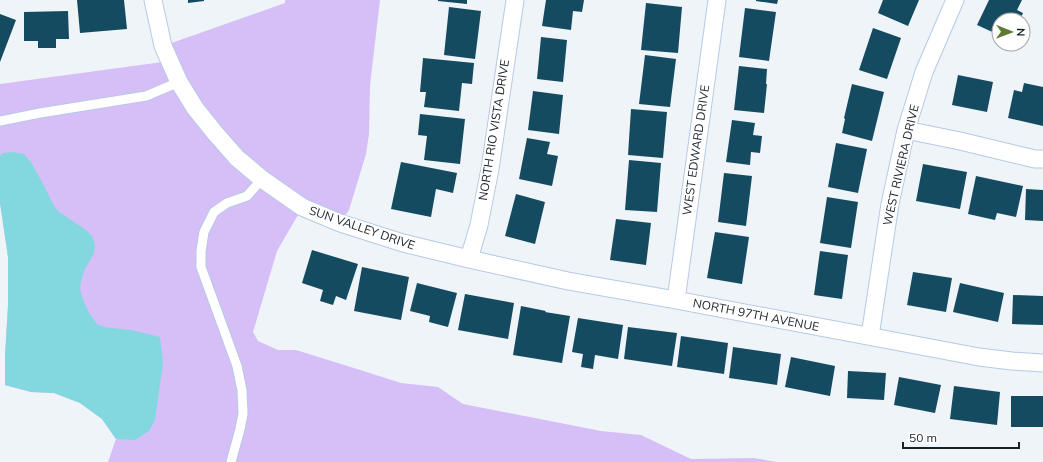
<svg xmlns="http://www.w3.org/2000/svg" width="1043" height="462" viewBox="0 0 1043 462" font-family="Mulish,sans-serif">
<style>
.green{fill:#d6bef7}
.water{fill:#83d8e0}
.building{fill:#144b61}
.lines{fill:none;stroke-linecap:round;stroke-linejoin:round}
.service-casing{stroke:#b5cae5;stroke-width:11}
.minor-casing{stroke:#b5cae5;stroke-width:19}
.service{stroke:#fff;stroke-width:9}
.minor{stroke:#fff;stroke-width:17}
.labels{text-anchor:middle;stroke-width:4;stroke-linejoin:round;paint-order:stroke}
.street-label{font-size:12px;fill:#182029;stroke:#fff}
</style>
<rect width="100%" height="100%" fill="#eff4f9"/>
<path class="green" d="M285 0H380L370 85 369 134 366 154 349 210 340 223 302 208 277 251 253 332 258 341 278 350H296L357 369 401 383 438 387 463 404 601 431 641 435 691 459 754 458 777 462H108L116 439 102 419 80 403 54 393 31 392 5 385V356L8 306V257L0 203V84L170 61 163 46 285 3Z"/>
<path class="water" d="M12 152 24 154 32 164 41 180 54 206 59 212 86 230 92 236 95 245 94 253 84 271 81 281 80 289 83 300 91 316 97 324 104 327 131 330 160 337 163 363 155 420 149 431 135 440 116 439 102 419 80 403 54 393 31 392 5 385V356L8 306V257L0 203V156L3 153Z"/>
<path class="building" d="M77 0H124L127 29 80 33Z
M188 0H204V1L188 3Z
M438 0H467V4L438 1Z
M546 0H584L582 12 573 11 571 30 542 26Z
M756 0H778L777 4 756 1Z
M883 0H919L908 26 878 13Z
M989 0H1022L1017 10 1023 13 1020 20H999V35L977 25Z
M646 3 682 7 678 53 641 50Z
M449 7 481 11 475 59 444 55Z
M745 8 776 12 769 61 739 57Z
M68 11 69 39H56V48H38V41H24V12Z
M0 14 16 20 0 62Z
M873 28 901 38 887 79 859 70Z
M541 37 567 40 563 82 537 79Z
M645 55 676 59 670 107 639 104Z
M423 58 474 63 472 84 462 83 459 111 424 107 426 92H420Z
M739 66 767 69 766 84H767L764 113 734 110Z
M958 75 993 82 987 112 952 105Z
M1024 83 1043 87V126L1008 118 1014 90 1022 92Z
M852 84 884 92 872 141 842 133 845 119 844 118Z
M533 91 563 95 559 134 528 130Z
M631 109 667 112 663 158 628 155Z
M420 114 465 119 460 164 424 160 427 136 418 135Z
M732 120 755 123 753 135 762 136 760 153 751 152 750 165 726 162Z
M527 138 550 142 547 154 558 156 552 186 519 179Z
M836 143 867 149 858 193 828 187Z
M629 160 661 163 657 212 625 210Z
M401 162 457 173 453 193 436 189 431 217 391 209Z
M923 164 967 172 960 209 916 201Z
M724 173 752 176 746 226 718 222Z
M976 176 1023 186 1016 217 997 213 995 220 968 214Z
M1026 189 1043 190V221L1025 220Z
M516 194 545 202 535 244 505 236Z
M827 197 858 202 851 248 820 243Z
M616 219 651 223 646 265 610 260Z
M715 232 749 237 742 284 707 278Z
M312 250 358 264 346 300 336 296 333 305 320 301 323 290 302 283Z
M820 251 848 255 842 299 814 295Z
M362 267 409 277 401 320 354 311Z
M913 272 952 278 946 312 907 305Z
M417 283 457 293 448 327 429 322 430 316 410 311Z
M960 283 1004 293 998 322 953 312Z
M465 294 514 303 508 339 458 330Z
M1013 295 1043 296V325L1012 324Z
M521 306 546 311 545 312 570 316 562 363 513 355Z
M578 318 623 325 618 359 595 355 593 369 581 367 583 354 572 352Z
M628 327 677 333 672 366 624 359Z
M681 336 728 343 724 374 677 367Z
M733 347 781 354 777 385 729 378Z
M791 357 835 366 830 396 785 387Z
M848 371 886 373 884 400 847 398Z
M899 377 941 385 935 413 894 405Z
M954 386 1000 392 997 425 950 419Z
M1011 396H1043V427H1011Z"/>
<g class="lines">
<defs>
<path id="service" d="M0 121 40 113 146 96 179 82
M231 462 240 429 243 414 242 390 237 366 201 267V251L204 232 214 212 227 203 247 196 262 179"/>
<path id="minor" d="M153 0 163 46 179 82 195 108 215 133 237 158 262 179 302 207 340 223 403 243 469 259 568 281 676 300 979 357 1012 361 1043 363
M906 130 960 141 1035 159H1043
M469 259 479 225 490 169 515 0
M676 300 717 0
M870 336 890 204 906 130 924 72 955 0"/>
</defs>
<use href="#service" class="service-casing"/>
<use href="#minor" class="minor-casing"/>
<use href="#service" class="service"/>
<use href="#minor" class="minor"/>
</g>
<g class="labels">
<g class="street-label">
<text transform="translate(494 130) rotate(-81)" y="4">NORTH RIO VISTA DRIVE</text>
<text transform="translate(696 150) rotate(-82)" y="4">WEST EDWARD DRIVE</text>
<text transform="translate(901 165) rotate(-77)" y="4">WEST RIVIERA DRIVE</text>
<text transform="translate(362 228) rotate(19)" y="4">SUN VALLEY DRIVE</text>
<text transform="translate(756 315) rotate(11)" y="4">NORTH 97TH AVENUE</text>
</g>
</g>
<g transform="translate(1011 32) rotate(91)"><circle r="19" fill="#ffffff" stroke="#a3a6a9"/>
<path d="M0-3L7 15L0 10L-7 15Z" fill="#5d7b31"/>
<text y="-6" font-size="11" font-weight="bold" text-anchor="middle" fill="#182029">N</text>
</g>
<path d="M903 442v6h116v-6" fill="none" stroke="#182029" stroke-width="2"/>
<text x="909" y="442" font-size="12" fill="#182029" stroke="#ffffff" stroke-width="3" paint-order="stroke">50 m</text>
</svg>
